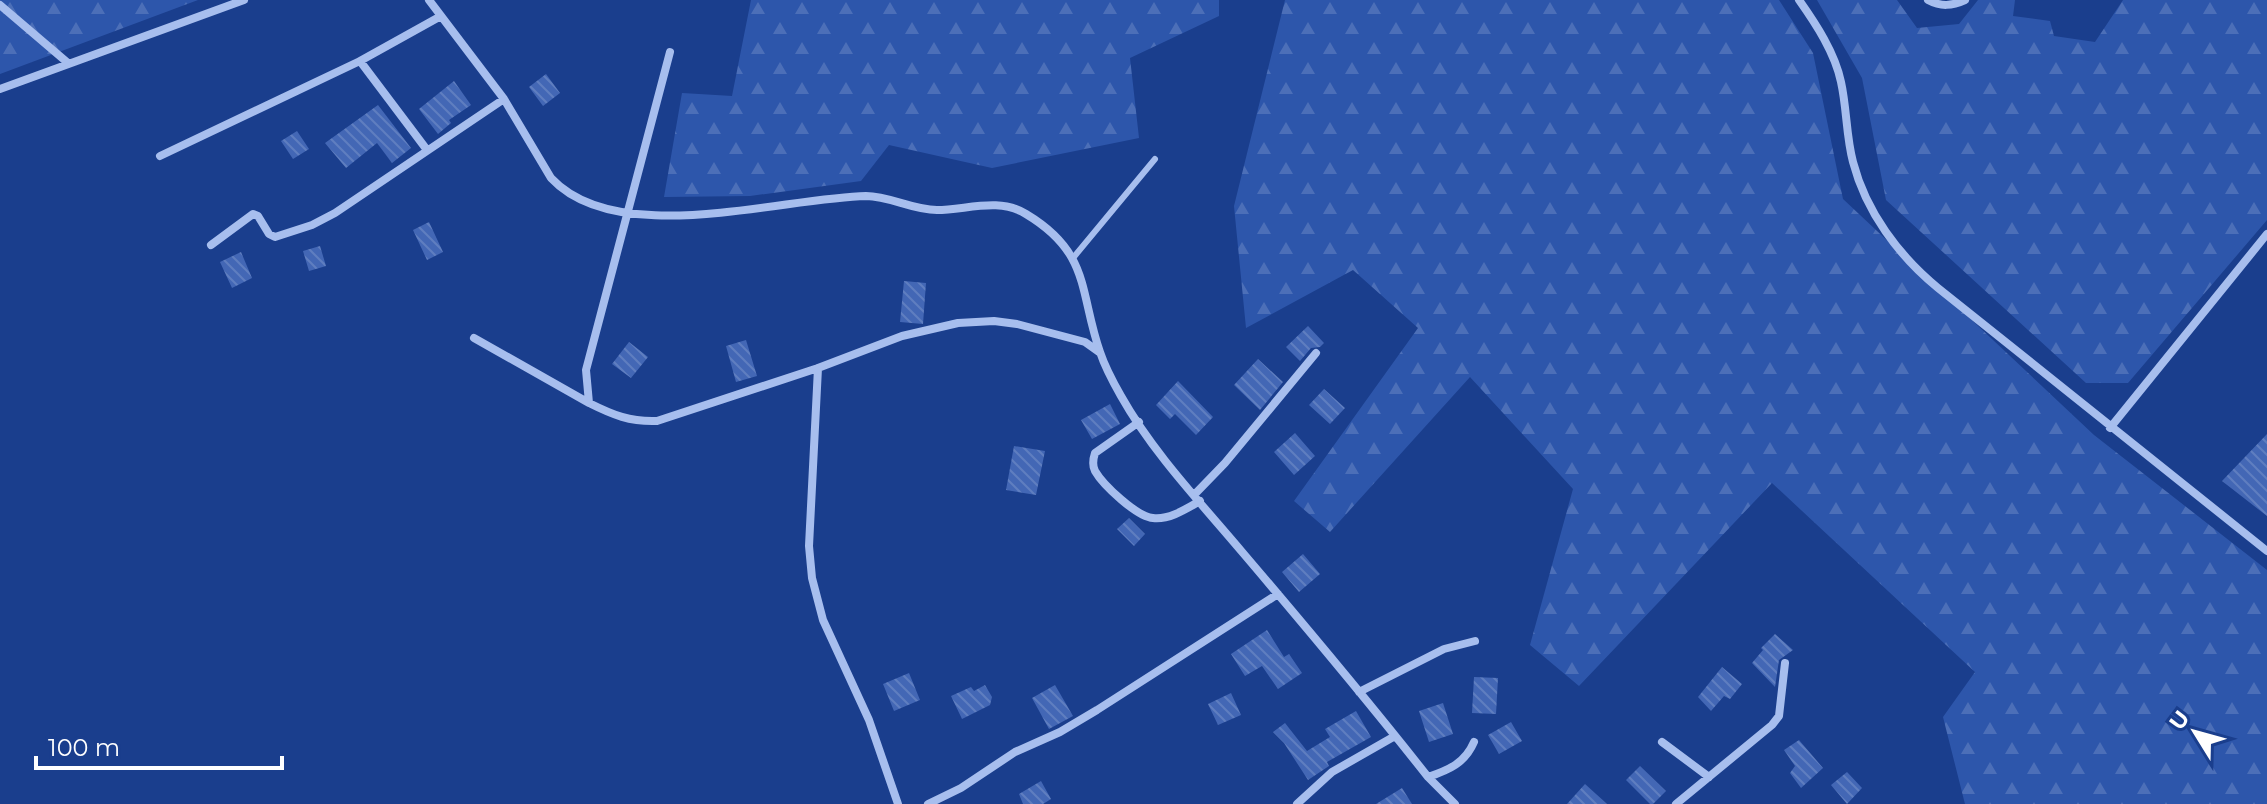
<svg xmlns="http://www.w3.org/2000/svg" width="2267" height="804" viewBox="0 0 2267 804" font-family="Montserrat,sans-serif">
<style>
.forest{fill:url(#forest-firs)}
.building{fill:url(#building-back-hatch)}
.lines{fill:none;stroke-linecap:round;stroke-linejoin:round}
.lane{stroke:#a7beee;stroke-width:6}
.street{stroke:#a7beee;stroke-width:8}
</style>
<defs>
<pattern id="forest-firs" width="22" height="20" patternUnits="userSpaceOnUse" patternTransform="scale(2)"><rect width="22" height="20" fill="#2d56ab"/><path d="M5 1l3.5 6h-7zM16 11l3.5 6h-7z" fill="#4c6fb8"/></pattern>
<pattern id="building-back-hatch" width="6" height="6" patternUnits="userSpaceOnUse" patternTransform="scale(2)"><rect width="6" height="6" fill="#4367b5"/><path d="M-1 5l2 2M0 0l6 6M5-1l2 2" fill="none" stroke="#5f7ec0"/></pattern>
</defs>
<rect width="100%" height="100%" fill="#1a3e8d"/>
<path class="forest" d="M0 0H198L0 74Z
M751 0H1219V16L1130 58 1139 138 992 168 889 145 861 181 750 196 664 197 682 93 732 96Z
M1285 0H1779L1813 53 1843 199 2094 435 2267 570V804H1965L1943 717 1975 672 1772 483 1579 686 1530 645 1573 489 1470 377 1330 532 1294 501 1418 328 1353 270 1246 328 1234 206Z
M1817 0H1897L1917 28 1959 24 1978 0H2015L2013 16 2050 21 2054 36 2095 42 2123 0H2267V220L2128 383H2086L1886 200 1862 78Z"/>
<path class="building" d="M546 74 560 93 543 106 529 87Z
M454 81 471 105 449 120 451 123 438 134 419 109Z
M378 105 411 148 392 163 377 143 346 168 325 143Z
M297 131 309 149 293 159 281 141Z
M429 222 443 252 427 260 413 230Z
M320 246 326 266 309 271 303 251Z
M241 252 252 278 232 288 220 262Z
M904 281 926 283 923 324 900 322Z
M1308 326 1324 343 1320 347 1311 348 1300 361 1286 347Z
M746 340 757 376 736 382 726 346Z
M629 342 648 357 631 378 612 364Z
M1258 359 1283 382 1260 410 1234 385Z
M1178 381 1213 417 1196 435 1175 414 1170 419 1156 405Z
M1324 389 1345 408 1330 424 1309 405Z
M1110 404 1120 424 1092 439 1081 420Z
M1295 433 1315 456 1294 475 1274 452Z
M2267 434V516L2222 481Z
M1014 446 1045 451 1036 495 1006 490Z
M1129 518 1145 534 1134 546 1117 529Z
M1303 554 1320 574 1299 592 1282 572Z
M1267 630 1284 657 1289 654 1302 673 1278 689 1262 666 1245 676 1231 654Z
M1775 634 1793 650 1779 660 1775 687 1752 663 1763 650 1761 648Z
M1722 667 1742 684 1730 699 1724 696 1711 711 1698 697Z
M909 673 920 700 894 711 883 684Z
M1474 677 1498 678 1496 714 1472 713Z
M985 685 992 697 990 705 962 719 951 696 971 687 974 691Z
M1055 685 1073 716 1049 729 1032 698Z
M1231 693 1241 715 1218 725 1208 704Z
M1443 703 1453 734 1429 742 1419 711Z
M1356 711 1371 737 1327 762 1329 766 1308 780 1284 743 1273 732 1285 723 1307 751 1330 737 1325 729Z
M1511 722 1522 741 1499 754 1488 735Z
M1799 740 1823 768 1801 788 1790 773 1795 766 1784 750Z
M1640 766 1666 791 1653 804H1650L1626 780Z
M1847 772 1862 788 1847 804 1831 785Z
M1041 781 1051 799 1043 804H1023L1019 794Z
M1585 784 1607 804H1567Z
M1402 788 1412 804H1376Z"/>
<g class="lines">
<path class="lane" d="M1073 258 1155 159"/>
<path class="street" d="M429 0 504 99 551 178C617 249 780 198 866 196 890 196 912 210 937 210 966 210 999 197 1026 214 1091 253 1079 292 1100 352 1105 367 1113 382 1121 396 1153 453 1201 503 1243 553 1306 627 1368 701 1428 777L1455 804
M1799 0C1816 24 1835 53 1841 82 1847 109 1846 136 1853 162 1866 212 1899 256 1938 288L2267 551
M1928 0C1941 7 1952 6 1965 0
M0 5 68 63
M670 52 586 370 589 403C613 415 630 422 657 421L818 368 902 336 958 323 994 321 1017 324 1085 342 1099 352
M360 61 427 150
M0 89 244 0
M160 156 360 61 441 16
M211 245 253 214 258 216 269 234 275 237 312 225 335 213 504 99
M474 338 589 403
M818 368 809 546 812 578 823 620 869 720 898 804
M1139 422 1095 453C1093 459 1092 465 1095 471 1103 485 1137 517 1153 518 1169 520 1186 509 1200 501
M2110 428 2267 234
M1194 495 1225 463 1316 353
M1359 692 1444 649 1475 641
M1662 742 1709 777
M1428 777C1449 770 1465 763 1474 742
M928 804 961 788 1015 752 1060 732 1097 710 1278 594
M1297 804 1332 772 1395 736
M1676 804 1772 725 1779 716 1785 663"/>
</g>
<g transform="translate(2195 732) rotate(307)" stroke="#1a3e8d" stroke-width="6" paint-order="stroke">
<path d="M0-6L14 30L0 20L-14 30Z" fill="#ffffff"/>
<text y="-12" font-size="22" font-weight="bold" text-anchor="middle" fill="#ffffff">U</text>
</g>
<path d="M36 756v12h246v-12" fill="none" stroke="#ffffff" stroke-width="4"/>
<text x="48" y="756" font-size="24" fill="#ffffff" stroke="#1a3e8d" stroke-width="6" paint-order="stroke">100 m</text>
</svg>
